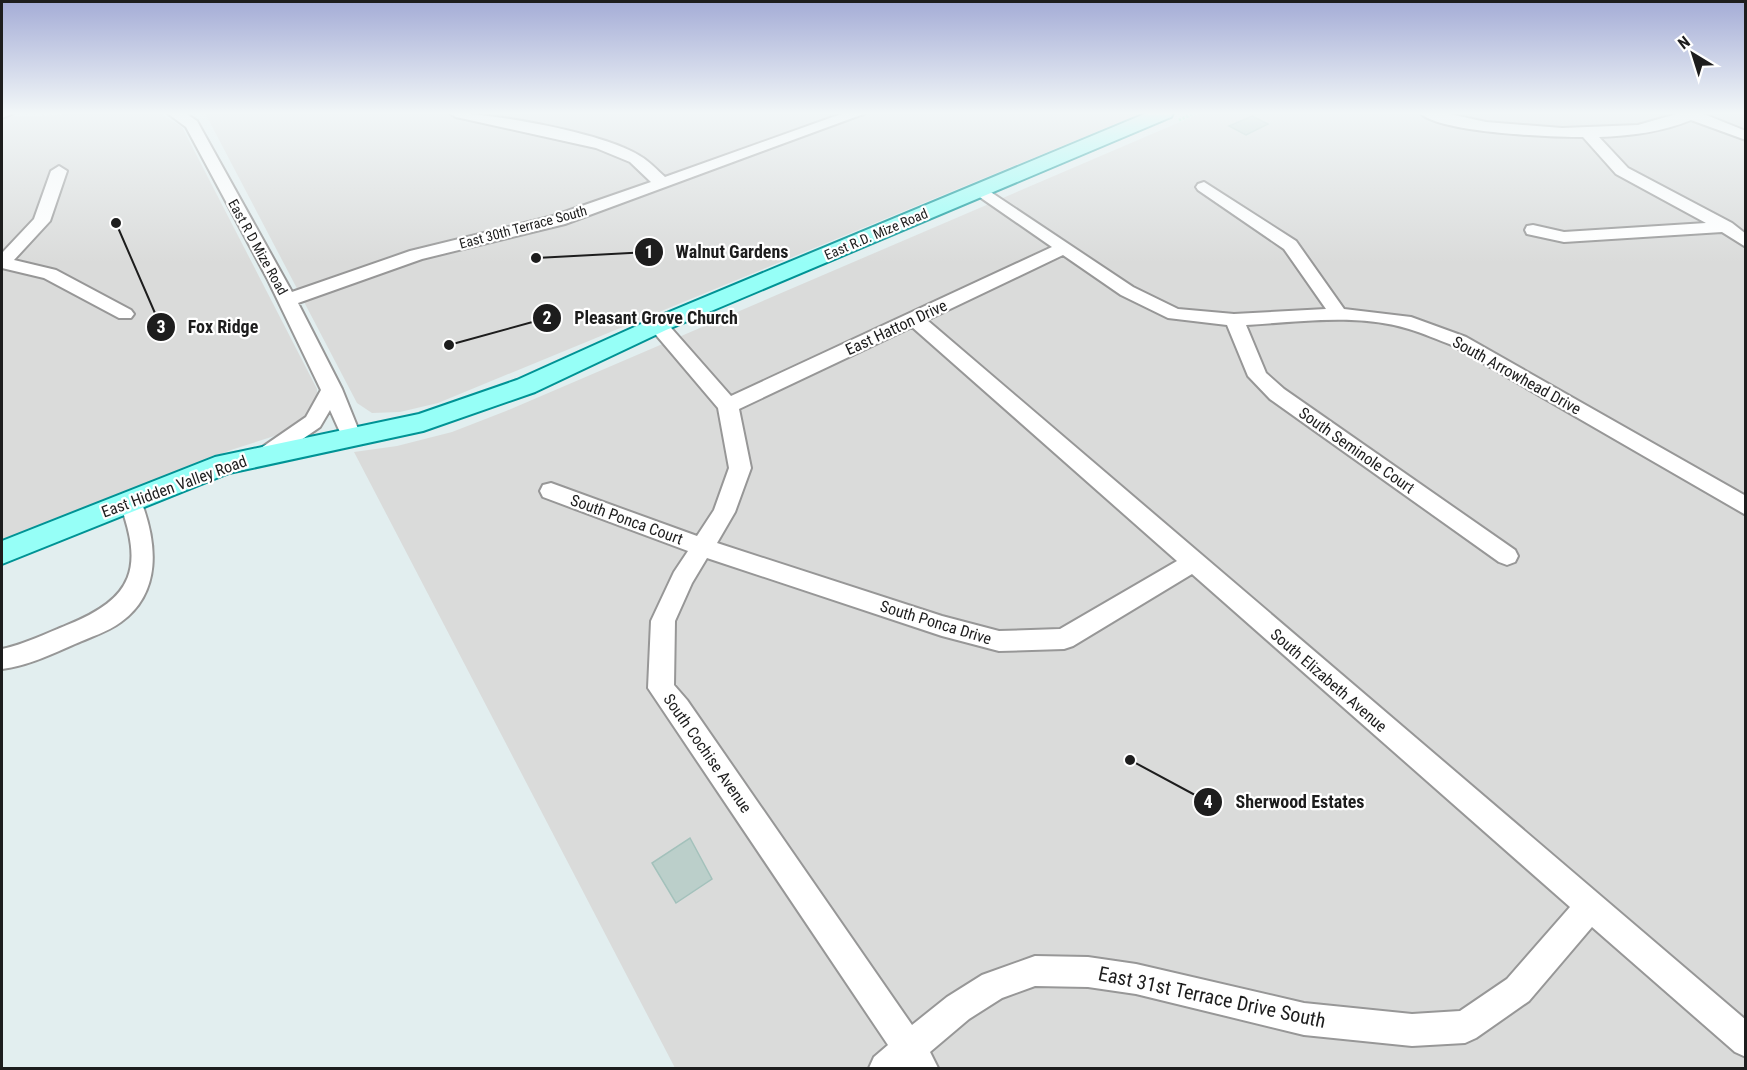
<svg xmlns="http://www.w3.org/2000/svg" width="1747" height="1070" viewBox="0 0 1747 1070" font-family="'Roboto Condensed',sans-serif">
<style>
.residential{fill:#dadbda}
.building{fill:#bbcfca;stroke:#a3c1bb;stroke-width:1.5}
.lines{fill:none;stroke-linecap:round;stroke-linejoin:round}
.minor-casing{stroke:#979797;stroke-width:4}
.major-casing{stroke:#009395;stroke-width:4}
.path{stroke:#62ffa9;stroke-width:3;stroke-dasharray:2 2;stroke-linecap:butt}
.minor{fill:#fff;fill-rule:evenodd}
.major{fill:#96fff7;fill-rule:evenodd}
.labels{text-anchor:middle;stroke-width:4.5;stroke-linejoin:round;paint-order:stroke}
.far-street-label{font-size:14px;fill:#1d1d1d;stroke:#fff}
.street-label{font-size:16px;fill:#1d1d1d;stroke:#fff}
.near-street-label{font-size:20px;fill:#1d1d1d;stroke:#fff}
.leader{fill:none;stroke:#1d1d1d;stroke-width:2}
.callout-dot{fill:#1d1d1d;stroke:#fff;stroke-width:2}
.mark-label{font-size:18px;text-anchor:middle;font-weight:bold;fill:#fff}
.callout-label{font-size:18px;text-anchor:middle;font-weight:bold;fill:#1d1d1d;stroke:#fff;stroke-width:4.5;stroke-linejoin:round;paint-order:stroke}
</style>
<rect width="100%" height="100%" fill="#e2eeef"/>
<path class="residential" d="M104 113 161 114 182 127 317 389V402L305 420 290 431 231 450 2 542V117Z
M205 113H1142L438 403 400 412 372 413 357 403Z
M1201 113H1745V1068H675L354 452 397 446 452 432 506 411Z"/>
<path class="building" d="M1252 116 1268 124 1246 135 1229 126Z
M690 838 712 879 676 903 652 863Z"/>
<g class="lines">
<defs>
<path id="minor" d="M2 113H14L2 118Z
M167 113H185L197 121 292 292 410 251 553 216 651 182 630 162 596 148 456 117 449 113C492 113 605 133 640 156 649 161 657 170 665 177L844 113H866L565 224 422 259 298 303 342 389 361 436 358 441 351 443 344 441 330 410 320 427 275 458 268 461 261 458 258 453 261 448 306 417 321 390 267 278 186 127Z
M1420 113H1445L1486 122 1562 128 1638 125 1680 113H1701L1746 131V140L1691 120C1662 132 1630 136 1599 137L1628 168 1732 223 1746 234V247L1722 232 1564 242 1527 234 1525 230 1527 226 1533 225 1564 232 1706 223 1616 174 1583 137C1551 137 1441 133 1420 113Z
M59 166 67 171 50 221 14 260 56 270 131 310 134 314 131 318H119L44 278 2 268V253L34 219 51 171Z
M1204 182 1296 241 1344 309 1411 317 1466 337 1746 496V515L1452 345C1438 340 1423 333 1409 329 1357 313 1299 322 1246 325L1266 373 1284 389 1515 550 1518 556 1515 562 1507 565 1499 562 1270 399 1248 376 1227 325 1168 318 1121 295 1063 255 927 320 1746 1020V1057L1735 1052 1592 927 1529 1001 1476 1038 1465 1043 1412 1046 1304 1035 1136 994 1088 987 1035 986 1002 998 969 1019 930 1052 938 1068H869L874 1057 888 1045 648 688 651 621 674 572 688 551 543 497 540 491 543 485 551 483 697 536 714 510 729 468 718 408 651 329 649 325 651 321H665L731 396 1052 247 974 193 972 190 980 185 1133 287 1178 309 1234 314 1326 309 1284 249 1198 190 1196 187 1198 184ZM912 327 1177 561 1060 629 999 631 942 616 717 543 735 512 751 468 739 409ZM707 558 942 636 999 651 1064 649 1073 646 1192 574 1570 907 1507 979 1460 1011 1412 1014 1304 1003 1136 964 1088 957 1035 956 982 975 947 997 912 1025 687 700 674 685 675 621 692 583Z
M130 493 138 495 141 501C157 543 162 592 121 622 108 632 90 637 75 644 52 654 27 666 2 669V649C25 644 45 634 67 625 134 598 144 568 119 501L122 495Z"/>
<path id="major" d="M1147 113H1173L1171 117 666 330 535 392 423 431 229 473 2 564V541L215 457 419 414 517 380 650 320Z"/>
</defs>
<use href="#minor" class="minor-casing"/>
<use href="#major" class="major-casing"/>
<path class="path" d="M1179 120 1195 113"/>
<use href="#minor" class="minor"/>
<use href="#major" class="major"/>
</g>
<linearGradient id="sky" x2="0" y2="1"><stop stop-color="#a4acd6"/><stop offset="0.43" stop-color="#f2f7f8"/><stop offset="1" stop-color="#f2f7f8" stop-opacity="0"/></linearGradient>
<rect width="1747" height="263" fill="url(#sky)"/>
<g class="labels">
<g class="far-street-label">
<text transform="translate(523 227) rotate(-15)" y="5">East 30th Terrace South</text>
<text transform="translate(876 234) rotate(-23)" y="5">East R.D. Mize Road</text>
<text transform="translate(258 247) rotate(61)" y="5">East R D Mize Road</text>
</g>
<g class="street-label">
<text transform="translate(896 327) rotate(-25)" y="6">East Hatton Drive</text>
<text transform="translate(1517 375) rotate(29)" y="6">South Arrowhead Drive</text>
<text transform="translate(1357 450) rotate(35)" y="6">South Seminole Court</text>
<text transform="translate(174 486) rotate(-20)" y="6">East Hidden Valley Road</text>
<text transform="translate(627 519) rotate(20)" y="6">South Ponca Court</text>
<text transform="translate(936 622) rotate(17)" y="6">South Ponca Drive</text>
<text transform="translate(1329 680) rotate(41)" y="6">South Elizabeth Avenue</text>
<text transform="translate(708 753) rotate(55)" y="6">South Cochise Avenue</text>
</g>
<g class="near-street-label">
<text transform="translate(1212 997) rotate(12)" y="7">East 31st Terrace Drive South</text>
</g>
</g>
<path class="leader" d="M536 258L649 252M449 345L547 318M116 223L161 327M1130 760L1208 802"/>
<g class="callout-dot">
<circle cx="536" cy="258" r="6"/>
<circle cx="449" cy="345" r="6"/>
<circle cx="116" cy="223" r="6"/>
<circle cx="1130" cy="760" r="6"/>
<circle cx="649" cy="252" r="15"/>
<circle cx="547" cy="318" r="15"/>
<circle cx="161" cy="327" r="15"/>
<circle cx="1208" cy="802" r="15"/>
</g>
<g class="mark-label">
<text x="649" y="258">1</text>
<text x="547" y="324">2</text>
<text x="161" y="333">3</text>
<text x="1208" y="808">4</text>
</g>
<g class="callout-label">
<text x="732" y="258">Walnut Gardens</text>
<text x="656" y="324">Pleasant Grove Church</text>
<text x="223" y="333">Fox Ridge</text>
<text x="1300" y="808">Sherwood Estates</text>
</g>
<rect width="1747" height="1070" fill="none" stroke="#1d1d1d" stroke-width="6"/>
<g transform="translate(1693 54) rotate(322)" stroke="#ffffff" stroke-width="4.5" paint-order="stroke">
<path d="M0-4.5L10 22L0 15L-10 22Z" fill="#1d1d1d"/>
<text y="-9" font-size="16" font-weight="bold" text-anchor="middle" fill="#1d1d1d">N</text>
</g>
</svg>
